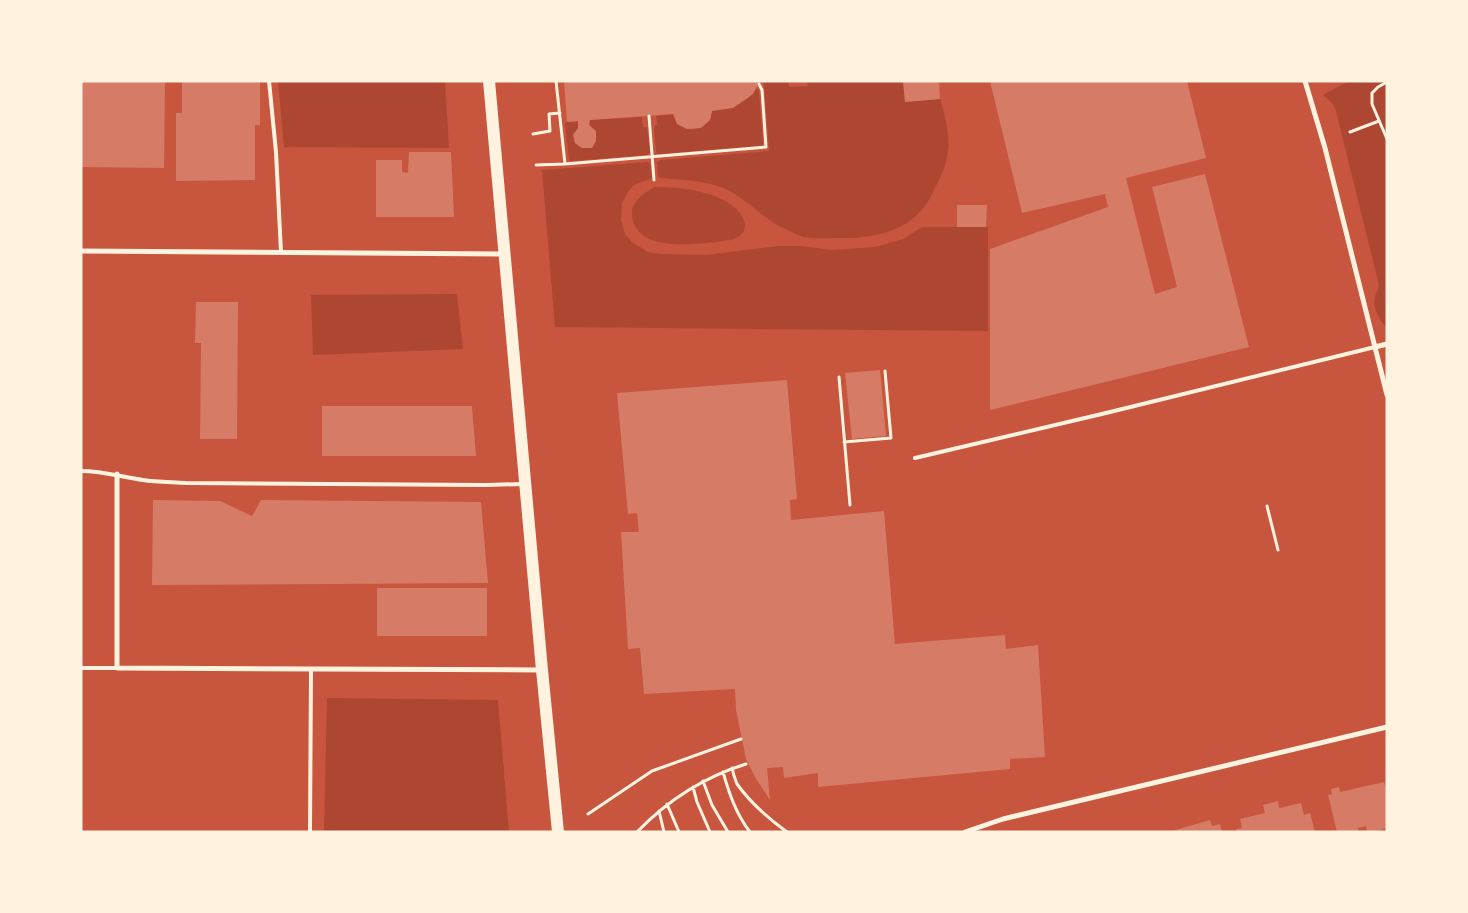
<svg xmlns="http://www.w3.org/2000/svg" width="1468" height="913" viewBox="0 0 1468 913" font-family="Poppins,sans-serif">
<style>
.green{fill:#ae4732}
.building{fill:#d67c66}
.lines{fill:none;stroke-linecap:round;stroke-linejoin:round}
.path{stroke:#fff3e0;stroke-width:3}
.service{stroke:#fff3e0;stroke-width:4}
.minor{stroke:#fff3e0;stroke-width:5}
.primary{stroke:#fff3e0;stroke-width:12}
</style>
<rect width="100%" height="100%" fill="#c8553d"/>
<path class="green" d="M278 81H445L449 148 284 147Z
M761 81H788L789 87 808 86 807 81H903L905 102 940 99C946 119 952 142 946 162 943 173 937 184 932 194 914 232 874 239 835 238 825 238 814 239 804 237 797 235 790 231 783 228 762 218 745 197 723 188 703 180 681 180 660 178L658 176 657 162 660 160 769 151 764 83Z
M1349 81H1387V328C1380 321 1372 307 1375 297 1376 292 1378 291 1379 285L1336 111 1333 104 1323 95Z
M756 88 759 91 763 144 760 146 658 154 656 153 654 126 657 125 656 116 673 114C683 134 695 133 710 120L712 111C729 108 747 105 756 88Z
M642 117 643 127H647L650 150V153L647 155 573 161H570L569 159 565 124 567 122 578 121V128L573 135 575 143 582 148H592L596 141V131L589 125 590 120Z
M648 162 650 164 652 178 634 185 628 192 622 203 621 220 625 234 632 242 648 252 660 254 706 255 778 246H802L831 250 875 247 903 239 922 227H988V331L555 327 542 170Z
M655 187C680 186 739 193 745 224 746 233 738 238 731 240 705 243 635 256 632 215 631 201 644 193 655 187Z
M457 294 463 349 313 355 311 295Z
M327 698 498 700 509 832H324Z"/>
<path class="building" d="M81 81H165L164 168 81 167Z
M182 81H260V125H255V180L176 181V113H182Z
M564 81H760L753 94 733 108 712 111 710 120 701 128 687 129 677 124 673 114 590 120 589 125 596 131V141L592 148H582L575 143 573 135 578 128V121L567 122Z
M903 81H939L940 99 905 102Z
M990 81H1187L1206 158 1126 178 1155 294 1177 287 1152 187 1205 174 1249 347 990 410V249L1108 207 1105 194 1022 213Z
M409 152H451L454 217H376V160H402V172L408 173Z
M957 205H987L986 227H957Z
M196 302H238L237 439H200L201 343H195Z
M880 370 886 436 852 439 845 373Z
M787 380 797 499 790 500 791 520 884 511 895 644 1005 635 1006 649 1038 645 1045 757 1010 759V769L818 787V773L784 778 783 767 767 768 770 800 755 777 746 759 736 710 735 689 644 694 640 648 628 649 621 532H639L637 513 628 514 617 393Z
M322 406H472L476 456H322Z
M153 500 220 501 252 516 261 500 481 502 488 583 152 585Z
M377 588H487V636H377Z
M1384 782 1387 791V828L1374 832H1367L1366 826 1358 828 1359 832H1337L1328 795 1332 794 1331 789 1339 787 1340 792Z
M1278 801 1279 808 1301 803 1304 815 1310 813 1315 832H1237L1236 829 1242 828 1240 819 1265 813 1263 805Z
M1210 820 1212 826 1220 824 1222 832H1169Z"/>
<g class="lines">
<path class="path" d="M556 81 565 164 766 147 762 90 759 84
M1387 82 1378 87 1372 93V104L1387 139
M649 116 654 180
M1350 132 1379 121
M533 134 550 131 549 114 560 113
M536 165 565 164
M839 377 850 505
M844 442 891 438 885 371
M1267 506 1278 550
M732 768C733 773 735 779 737 784 750 802 769 819 787 832
M723 772C729 793 736 814 750 832
M703 781 712 805 728 832
M693 787 697 802 710 832
M667 804 679 832
M659 811 664 832
M588 814 652 771 741 739
M637 832C668 800 704 777 746 764"/>
<path class="service" d="M269 81 276 152 281 252
M915 458 1106 413 1375 347
M81 471C103 471 122 477 143 480 157 482 172 482 186 483L486 485 523 484
M81 668H117
M310 832 311 669"/>
<path class="minor" d="M1305 81 1325 148 1387 395
M81 251 503 254
M1375 347 1387 344
M117 474V668L540 670
M965 832 1003 819 1387 727"/>
<path class="primary" d="M489 81 542 670 558 832"/>
</g>
<rect width="1468" height="913" fill="none" stroke="#fff3e0" stroke-width="165"/>
</svg>
